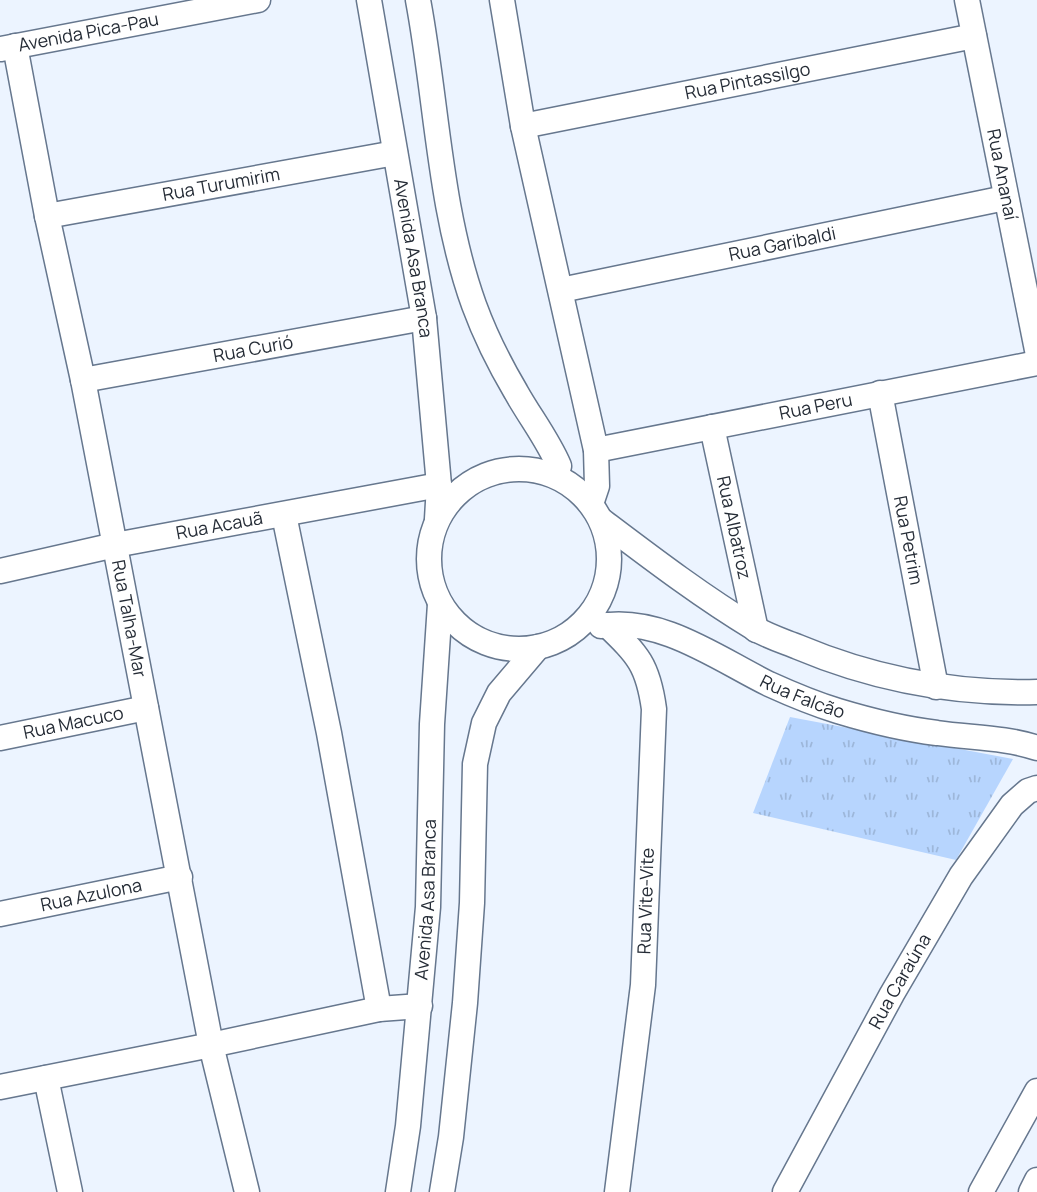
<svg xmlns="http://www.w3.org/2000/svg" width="1037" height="1192" viewBox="0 0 1037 1192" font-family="Manrope,sans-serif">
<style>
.park{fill:url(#park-tufts)}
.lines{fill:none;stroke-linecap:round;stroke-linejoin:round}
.minor-casing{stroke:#66778e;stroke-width:27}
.minor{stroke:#fff;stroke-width:24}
.labels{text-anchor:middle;stroke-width:6;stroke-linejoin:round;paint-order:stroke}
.street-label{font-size:18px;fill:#252c36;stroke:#fff}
</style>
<defs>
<pattern id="park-tufts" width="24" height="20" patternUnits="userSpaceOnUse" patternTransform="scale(1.75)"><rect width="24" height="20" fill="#b7d5fe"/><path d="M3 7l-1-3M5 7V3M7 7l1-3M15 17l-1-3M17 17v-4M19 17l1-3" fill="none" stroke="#9db7da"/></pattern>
</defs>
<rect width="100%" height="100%" fill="#ecf4ff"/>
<path class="park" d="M790 717 1013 759 956 860 753 813Z"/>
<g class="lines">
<defs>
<g id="minor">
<path id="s1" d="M369 0 424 318 439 485 437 519"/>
<path d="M418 0C437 101 439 208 474 305 485 335 500 365 516 392 530 417 548 440 559 466L556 476"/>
<path d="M502 0 523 126 596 450 597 486 591 504"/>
<path id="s2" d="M967 0 1037 350"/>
<path id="s3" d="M15 46 47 216 83 380 211 1045 247 1192"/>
<path id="s4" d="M1 49 258 0"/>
<path id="s5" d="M523 126 974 36"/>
<path id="s6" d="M47 216 395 153"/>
<path id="s7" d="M561 290 1005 198"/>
<path id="s8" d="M83 380 424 318"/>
<path id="s9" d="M880 393 936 687"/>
<path id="s10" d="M712 427 756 630"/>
<path id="s11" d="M596 450 1037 363"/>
<circle cx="519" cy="559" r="90"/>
<path d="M284 515 329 733 379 1009"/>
<path d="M601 520C650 557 701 596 754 628 767 636 783 641 798 647 874 679 955 694 1037 692"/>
<path id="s12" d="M0 571 115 545 439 485"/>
<path d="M607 625C638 655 648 665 654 709L643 985 617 1192"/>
<path id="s13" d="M601 626C661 616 718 659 769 684 791 694 815 704 838 711 871 721 904 729 937 733 971 738 1005 737 1037 748"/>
<path id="s14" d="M0 738 146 708"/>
<path id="s15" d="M0 914 180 877"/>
<path d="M46 1078 70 1192"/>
<path d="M0 1087 211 1045 379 1009 420 1006"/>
<path id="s16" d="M398 1192 408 1126 428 907 432 724 440 604"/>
<path d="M442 1192 451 1137 465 1003 472 903 475 764 484 723 499 693 538 647"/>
<path id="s17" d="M785 1192 892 994 961 876 1012 805 1028 791 1037 788"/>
<path d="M981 1192 1037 1091"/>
<path d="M1031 1192 1037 1180"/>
</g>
</defs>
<use href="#minor" class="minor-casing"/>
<use href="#minor" class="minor"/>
</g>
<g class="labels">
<g class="street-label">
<text dy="6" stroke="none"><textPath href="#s4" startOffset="89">Avenida Pica-Pau</textPath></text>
<text dy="6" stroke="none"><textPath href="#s5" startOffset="229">Rua Pintassilgo</textPath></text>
<text dy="6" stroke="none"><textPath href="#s2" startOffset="178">Rua Ananaí</textPath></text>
<text dy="6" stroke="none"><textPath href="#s6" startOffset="177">Rua Turumirim</textPath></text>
<text dy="6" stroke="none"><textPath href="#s7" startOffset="226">Rua Garibaldi</textPath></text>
<text dy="6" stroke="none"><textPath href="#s1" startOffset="262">Avenida Asa Branca</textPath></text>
<text dy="6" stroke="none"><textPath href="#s8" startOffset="173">Rua Curió</textPath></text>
<text dy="6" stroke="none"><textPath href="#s11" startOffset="224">Rua Peru</textPath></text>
<text dy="6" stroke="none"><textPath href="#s12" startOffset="224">Rua Acauã</textPath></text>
<text dy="6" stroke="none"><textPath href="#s10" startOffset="103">Rua Albatroz</textPath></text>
<text dy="6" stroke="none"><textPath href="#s9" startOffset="150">Rua Petrim</textPath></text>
<text dy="6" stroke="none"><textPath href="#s3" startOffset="584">Rua Talha-Mar</textPath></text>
<text dy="6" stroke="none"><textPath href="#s13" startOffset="217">Rua Falcão</textPath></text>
<text dy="6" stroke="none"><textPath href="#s14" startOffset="75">Rua Macuco</textPath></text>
<text dy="6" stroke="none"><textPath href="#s15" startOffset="93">Rua Azulona</textPath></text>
<text dy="6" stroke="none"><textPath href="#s16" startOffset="294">Avenida Asa Branca</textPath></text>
<text transform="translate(646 901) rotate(-88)" y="6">Rua Vite-Vite</text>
<text dy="6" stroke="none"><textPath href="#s17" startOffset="240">Rua Caraúna</textPath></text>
</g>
</g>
</svg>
